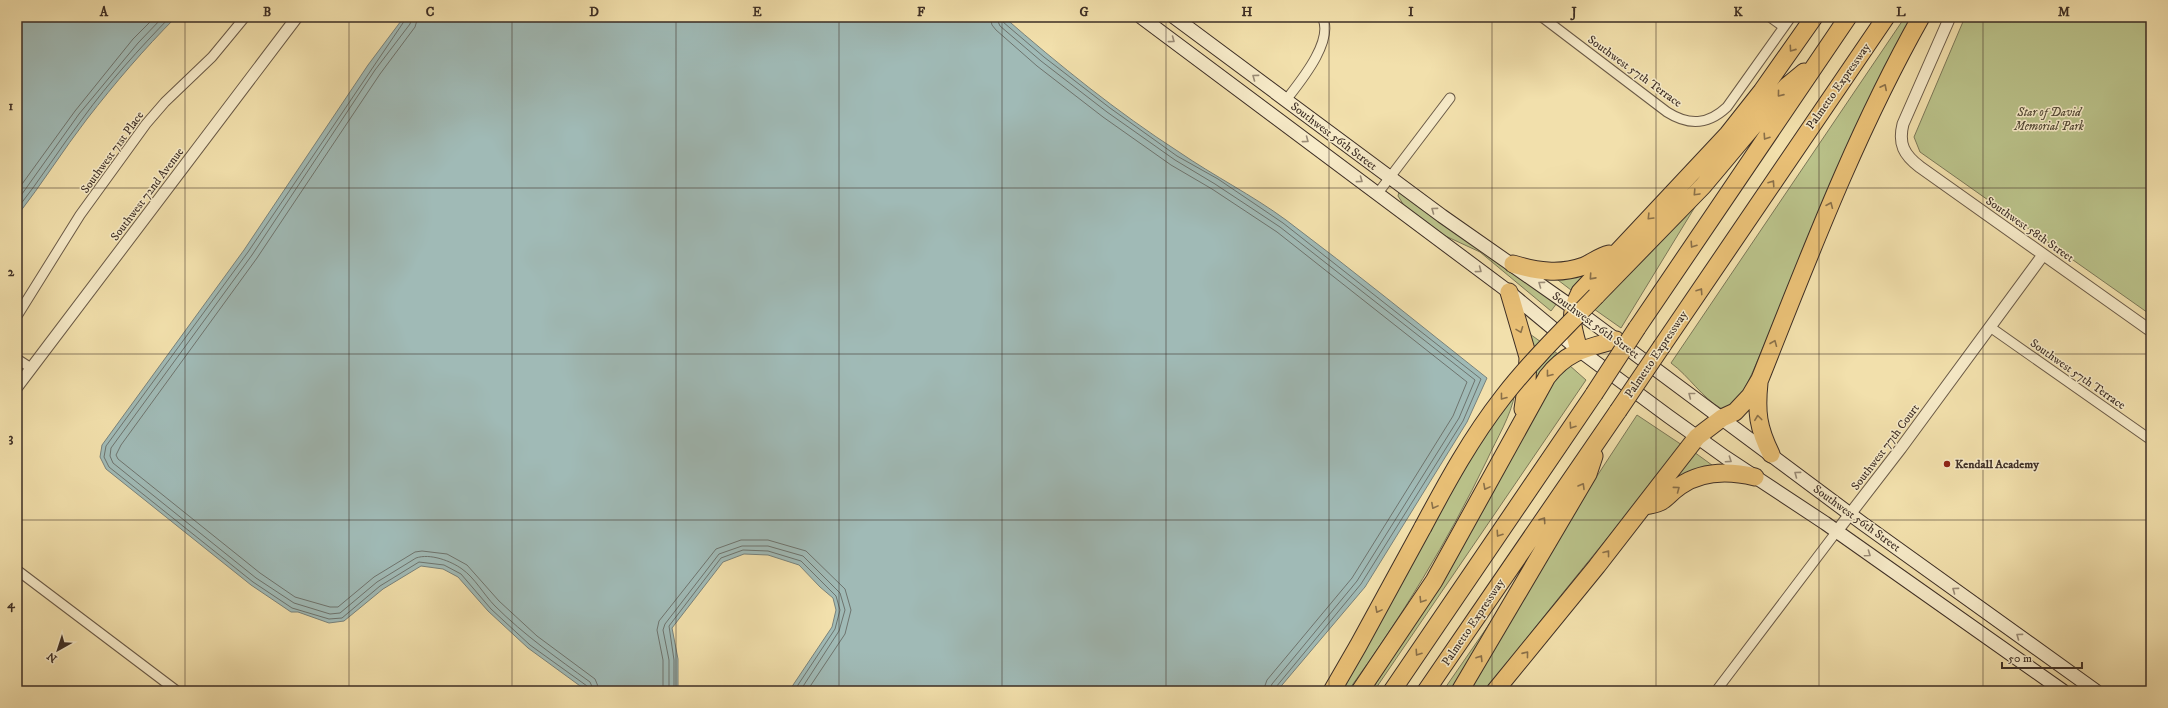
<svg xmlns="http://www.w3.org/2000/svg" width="2168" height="708" viewBox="0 0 2168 708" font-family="'IM FELL DW Pica',serif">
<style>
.green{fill:#bac28a;stroke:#7c7858}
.water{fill:#a0bab6;stroke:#78827c}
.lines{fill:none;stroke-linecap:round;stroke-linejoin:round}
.shore{stroke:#6e746e;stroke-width:1}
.minor-casing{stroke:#6a5a47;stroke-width:11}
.tertiary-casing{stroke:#6a5a47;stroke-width:13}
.secondary-casing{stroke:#3d2e25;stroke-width:15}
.motorway-casing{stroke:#3d2e25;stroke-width:19}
.minor{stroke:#f7ebc9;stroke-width:9}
.tertiary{stroke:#f7ebc9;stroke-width:11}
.secondary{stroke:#f7ebc9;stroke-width:13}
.motorway{stroke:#e9c076;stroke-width:17}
.motorway-bridge-casing{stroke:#3d2e25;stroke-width:19;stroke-linecap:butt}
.motorway-bridge{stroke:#e9c076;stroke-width:17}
.oneway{stroke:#9a8c77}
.oneway2{stroke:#8a7049}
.grid{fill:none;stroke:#3d2e25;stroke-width:1;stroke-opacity:0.55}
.poi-dot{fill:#8f2418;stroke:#f7ebc9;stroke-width:1.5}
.labels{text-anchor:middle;stroke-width:3;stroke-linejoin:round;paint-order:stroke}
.street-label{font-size:12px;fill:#3d2e25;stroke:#f7ebc9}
.park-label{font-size:12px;font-style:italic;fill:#564c39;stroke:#f7ebc9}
.poi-label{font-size:12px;font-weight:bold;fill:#3d2e25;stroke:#f7ebc9;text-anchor:start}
.neatline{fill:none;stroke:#3d2e25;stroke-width:1.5}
.grid-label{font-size:13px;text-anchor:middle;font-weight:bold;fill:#3d2e25}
</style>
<rect width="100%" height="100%" fill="#f2e0ac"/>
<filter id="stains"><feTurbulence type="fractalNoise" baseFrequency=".005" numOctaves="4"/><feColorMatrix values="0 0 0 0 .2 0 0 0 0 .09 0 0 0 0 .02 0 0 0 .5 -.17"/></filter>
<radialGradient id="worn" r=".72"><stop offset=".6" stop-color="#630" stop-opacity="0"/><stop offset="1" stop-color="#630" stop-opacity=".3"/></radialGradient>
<path class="green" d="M1905 17H1916L1822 209 1754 369C1747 384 1739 405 1722 409 1701 397 1690 377 1671 363Z
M1965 17H2151V315L1920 152 1914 137Z
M1399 192 1557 303 1551 311 1480 252 1439 233 1405 207 1398 196Z
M1698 202 1621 328 1594 309Z
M1584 274 1571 290 1554 277Z
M1527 332 1558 354 1550 361 1533 386Z
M1569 365 1586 380 1374 691H1371L1447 573 1479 517 1550 383Z
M1515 393C1511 416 1497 438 1487 460 1448 541 1401 618 1348 691H1338L1467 461Z
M1637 415 1682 445C1617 528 1549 607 1486 691H1468L1578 505Z
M1694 452 1716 468 1674 480Z
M1490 623 1493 626 1453 691H1443Z"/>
<path class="water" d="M17 17H176C144 49 115 83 87 119 63 150 42 184 17 216Z
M404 17H1004C1059 65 1117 112 1179 152 1214 176 1252 195 1286 220 1354 271 1420 325 1487 378L1467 422 1365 587 1277 691H789L832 627 836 610 833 598 820 587 799 565 768 555 744 554 723 562 672 628 678 659V691H587L528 648 488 611 458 577 443 569 421 566 383 589 344 621 329 623 298 612H291L251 585 106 469 100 457 102 445 244 250 368 65Z"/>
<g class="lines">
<path class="shore" d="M407 17 248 252 106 446 104 457 109 467 253 582 292 608 329 619 342 618 380 586 419 562 444 565 461 574 491 609 530 645 587 686 589 691
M412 17 410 24 375 70 252 255 111 448 110 456 113 463 256 578 294 603 330 614 340 613 377 582 416 558C430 553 451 561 462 569 475 578 484 595 495 606 524 635 557 658 590 682L594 691
M418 17 415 27 380 74 257 258 121 445 116 455 118 459 260 573 295 597 330 607H338L374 577 415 552 422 551 447 554 467 565 499 601 537 636 595 679 600 691
M990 17 992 25 996 30 1037 66 1103 117 1171 165 1212 189 1277 232 1467 382 1453 416 1352 578 1267 680 1263 691
M996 17 1000 26 1041 61 1107 112 1175 160 1215 184 1280 227 1475 380 1459 418 1357 581 1272 684 1269 691
M1001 17 1003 22 1044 57 1110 108 1177 156 1218 179 1283 223 1481 379 1463 421 1361 584 1276 687 1274 691
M17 191 75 111 133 39 155 17
M17 201 79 114 138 43 163 17
M17 209C40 180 60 148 83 118 109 82 139 49 170 17
M663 691V660L657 630 659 621 716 549 741 540H768L806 551 845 589 851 610 845 634 807 691
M669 691V660L663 630 665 624 719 554 742 546H768L803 556 840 593 845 610 839 631 800 691
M674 691V660L669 626 721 558 743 550 768 551 801 561 836 596 840 610 835 629 794 691"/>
<defs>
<path id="minor" d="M1542 17 1667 112C1689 126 1708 125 1727 107L1791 17
M1770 17 1784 27
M1286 100C1300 82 1335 40 1322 17
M1378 193 1450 98
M17 316 80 215 146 124 165 102 212 57 245 17
M1990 327 2151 440
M17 359 31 368
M17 570 177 691
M1716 691 1837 531"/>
<path id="tertiary" d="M1950 17 1903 124C1898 144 1904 155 1920 167L2151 331
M17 387 297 17
M1837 531 1901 448 2043 255"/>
<path id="secondary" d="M1141 17 1509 292 1579 350 1668 416 1725 457 1825 523 2063 691
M1174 17 1442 216 1572 307 1862 523 2096 691"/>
<path id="motorway" d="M1513 264C1537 271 1559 275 1584 266 1593 262 1600 256 1609 254
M1509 292 1528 357 1527 382 1523 409
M1596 296 1703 186 1787 86 1804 72
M1637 328 1848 17
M1662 346 1886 17
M1579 350C1572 325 1568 316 1580 292L1728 134 1762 91 1814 17
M1759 383C1756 412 1758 428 1771 454
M1644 506C1667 503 1663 498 1680 486 1702 471 1730 471 1755 477
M1332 691 1358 646 1423 527
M1360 691 1434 581 1547 377C1567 351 1587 348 1616 340
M1392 691 1594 394
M1426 691 1618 411
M1460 691 1588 474 1594 456
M1495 691 1597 566 1697 437 1722 418 1735 412 1750 396 1760 379C1809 256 1856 132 1921 17"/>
</defs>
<use href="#minor" class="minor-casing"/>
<use href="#tertiary" class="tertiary-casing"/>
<use href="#secondary" class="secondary-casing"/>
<use href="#motorway" class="motorway-casing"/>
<use href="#minor" class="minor"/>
<use href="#tertiary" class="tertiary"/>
<use href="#secondary" class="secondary"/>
<use href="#motorway" class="motorway"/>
<defs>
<path id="motorway-bridge" d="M1594 394 1637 328
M1618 411 1662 346
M1423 527C1447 482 1471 438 1503 397 1531 361 1564 329 1596 296"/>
</defs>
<use href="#motorway-bridge" class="motorway-bridge-casing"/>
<use href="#motorway-bridge" class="motorway-bridge"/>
</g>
<defs><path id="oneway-chevron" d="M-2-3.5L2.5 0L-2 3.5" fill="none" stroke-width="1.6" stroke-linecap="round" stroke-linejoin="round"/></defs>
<g class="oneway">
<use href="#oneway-chevron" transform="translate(1172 40) rotate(37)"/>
<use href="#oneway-chevron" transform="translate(1255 77) rotate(-144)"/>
<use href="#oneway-chevron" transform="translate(1306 140) rotate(37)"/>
<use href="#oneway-chevron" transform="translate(1360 180) rotate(36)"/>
<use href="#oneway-chevron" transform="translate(1434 210) rotate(-144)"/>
<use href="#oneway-chevron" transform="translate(1479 270) rotate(37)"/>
<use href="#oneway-chevron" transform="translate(1541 284) rotate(-144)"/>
<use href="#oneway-chevron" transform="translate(1691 395) rotate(-142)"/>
<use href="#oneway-chevron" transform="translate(1729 460) rotate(34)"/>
<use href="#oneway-chevron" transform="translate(1797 474) rotate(-143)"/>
<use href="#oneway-chevron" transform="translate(1868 554) rotate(35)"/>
<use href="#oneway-chevron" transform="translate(1955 590) rotate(-144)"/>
<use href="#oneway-chevron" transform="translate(2019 636) rotate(-144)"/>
</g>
<g class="oneway2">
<use href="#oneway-chevron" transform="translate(1792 49) rotate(125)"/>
<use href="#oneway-chevron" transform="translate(1884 87) rotate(-63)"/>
<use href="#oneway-chevron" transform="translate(1780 94) rotate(129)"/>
<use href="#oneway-chevron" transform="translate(1766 137) rotate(124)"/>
<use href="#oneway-chevron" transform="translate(1772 183) rotate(-56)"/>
<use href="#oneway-chevron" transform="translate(1696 193) rotate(133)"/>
<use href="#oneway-chevron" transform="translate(1830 205) rotate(-67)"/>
<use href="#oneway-chevron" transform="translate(1650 217) rotate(134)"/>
<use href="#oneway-chevron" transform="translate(1693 245) rotate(124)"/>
<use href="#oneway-chevron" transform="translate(1592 277) rotate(132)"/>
<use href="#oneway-chevron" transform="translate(1700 291) rotate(-56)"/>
<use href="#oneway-chevron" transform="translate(1520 330) rotate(69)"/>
<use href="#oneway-chevron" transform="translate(1774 343) rotate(-68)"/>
<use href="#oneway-chevron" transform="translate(1549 374) rotate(128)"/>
<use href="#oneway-chevron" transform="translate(1503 397) rotate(128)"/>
<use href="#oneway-chevron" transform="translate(1758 418) rotate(-97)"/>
<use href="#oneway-chevron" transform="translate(1572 426) rotate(124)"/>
<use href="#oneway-chevron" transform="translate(1582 486) rotate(-60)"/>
<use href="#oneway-chevron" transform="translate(1486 487) rotate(118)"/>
<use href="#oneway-chevron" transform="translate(1677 489) rotate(-37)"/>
<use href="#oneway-chevron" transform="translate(1434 506) rotate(118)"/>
<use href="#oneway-chevron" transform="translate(1543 520) rotate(-56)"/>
<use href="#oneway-chevron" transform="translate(1499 534) rotate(124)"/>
<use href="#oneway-chevron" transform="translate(1607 553) rotate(-52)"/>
<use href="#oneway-chevron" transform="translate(1422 600) rotate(122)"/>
<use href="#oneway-chevron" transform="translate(1378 610) rotate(118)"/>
<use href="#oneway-chevron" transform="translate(1418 653) rotate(124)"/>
<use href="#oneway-chevron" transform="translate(1526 654) rotate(-51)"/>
<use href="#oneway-chevron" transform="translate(1480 658) rotate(-58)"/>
</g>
<path class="grid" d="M185 17V691M349 17V691M512 17V691M676 17V691M839 17V691M1002 17V691M1166 17V691M1329 17V691M1492 17V691M1656 17V691M1819 17V691M1983 17V691M17 188H2151M17 354H2151M17 520H2151"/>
<circle class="poi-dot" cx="1947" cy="464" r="4"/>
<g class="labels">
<g class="street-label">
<text transform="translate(1635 71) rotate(36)" y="4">Southwest 57th Terrace</text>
<text transform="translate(1838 86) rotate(-55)" y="4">Palmetto Expressway</text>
<text transform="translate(1334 136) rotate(37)" y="4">Southwest 56th Street</text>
<text transform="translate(112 152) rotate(-54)" y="4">Southwest 71st Place</text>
<text transform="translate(147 194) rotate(-53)" y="4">Southwest 72nd Avenue</text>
<text transform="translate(2030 229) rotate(35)" y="4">Southwest 58th Street</text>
<text transform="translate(1596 325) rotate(36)" y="4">Southwest 56th Street</text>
<text transform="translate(1656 354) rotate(-56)" y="4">Palmetto Expressway</text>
<text transform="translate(2078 374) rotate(35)" y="4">Southwest 57th Terrace</text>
<text transform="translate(1885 447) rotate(-53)" y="4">Southwest 77th Court</text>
<text transform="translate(1857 518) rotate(36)" y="4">Southwest 56th Street</text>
<text transform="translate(1473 622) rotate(-56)" y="4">Palmetto Expressway</text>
</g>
<g class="park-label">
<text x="2049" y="116">Star of David<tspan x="2049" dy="14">Memorial Park</tspan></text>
</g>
<g class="poi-label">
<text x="1955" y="468">Kendall Academy</text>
</g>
</g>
<rect width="2168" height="708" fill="none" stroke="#f2e0ac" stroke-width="44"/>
<g transform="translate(58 650) rotate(219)" stroke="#f7ebc9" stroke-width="3" paint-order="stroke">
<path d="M0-3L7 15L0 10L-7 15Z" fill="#3d2e25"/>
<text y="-6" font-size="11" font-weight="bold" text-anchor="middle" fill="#3d2e25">N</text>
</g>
<path d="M2002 662v6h80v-6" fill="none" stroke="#3d2e25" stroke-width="2"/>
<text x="2008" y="662" font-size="12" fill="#3d2e25" stroke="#f7ebc9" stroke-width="3" paint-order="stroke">50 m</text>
<rect x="22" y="22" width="2124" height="664" class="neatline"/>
<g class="grid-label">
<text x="104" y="16">A</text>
<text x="267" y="16">B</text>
<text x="430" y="16">C</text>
<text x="594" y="16">D</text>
<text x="757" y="16">E</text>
<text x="921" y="16">F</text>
<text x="1084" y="16">G</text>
<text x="1247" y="16">H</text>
<text x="1411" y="16">I</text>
<text x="1574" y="16">J</text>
<text x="1738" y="16">K</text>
<text x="1901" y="16">L</text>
<text x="2064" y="16">M</text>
<text x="11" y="110">1</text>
<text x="11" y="276">2</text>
<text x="11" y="442">3</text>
<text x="11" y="608">4</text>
</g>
<rect width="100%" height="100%" filter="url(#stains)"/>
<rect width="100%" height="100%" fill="url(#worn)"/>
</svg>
